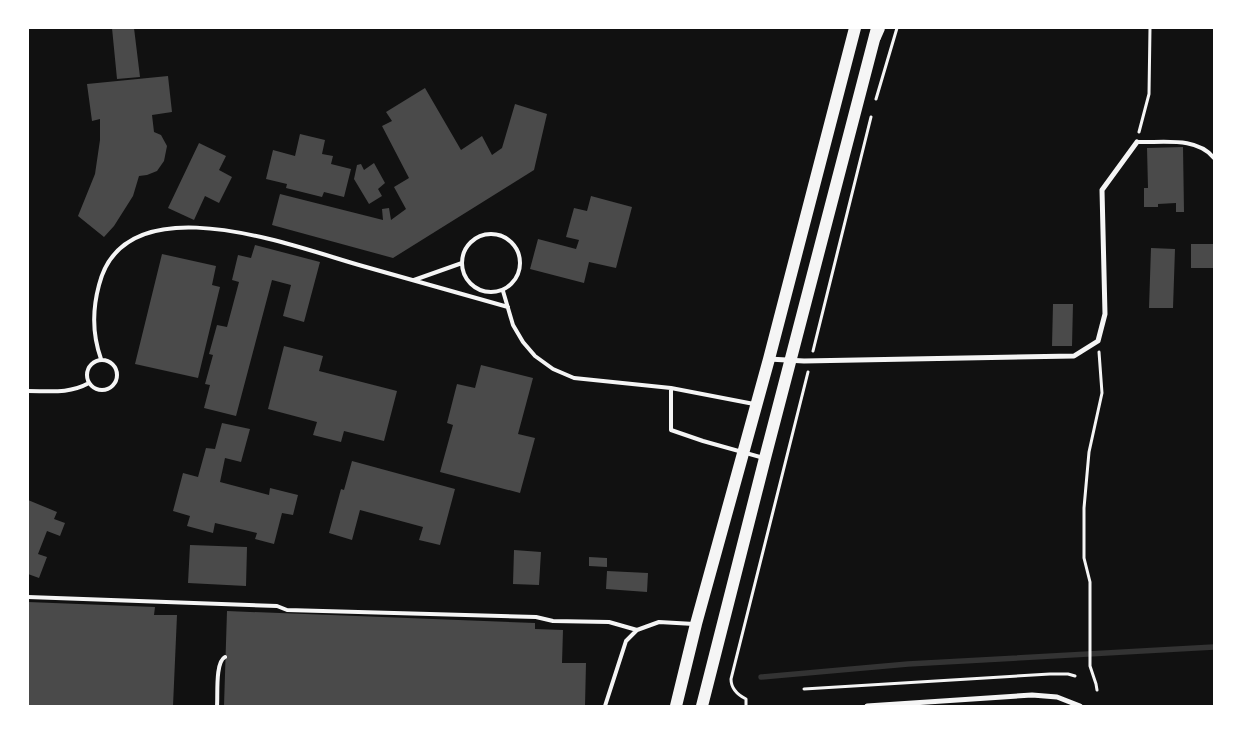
<svg xmlns="http://www.w3.org/2000/svg" width="1242" height="734" viewBox="0 0 1242 734" font-family="Montserrat,sans-serif">
<style>
.lines{fill:none;stroke-linecap:round;stroke-linejoin:round}
.stream{stroke:#333;stroke-width:5.5}
.building{fill:#4a4a4a}
.path{stroke:#f5f5f5;stroke-width:3}
.service{stroke:#f5f5f5;stroke-width:4}
.minor{stroke:#f5f5f5;stroke-width:5}
.primary{stroke:#f5f5f5;stroke-width:12}
.trunk{stroke:#f5f5f5;stroke-width:12}
</style>
<rect width="100%" height="100%" fill="#111"/>
<g class="lines">
<path class="stream" d="M761 677 908 664 1214 647"/>
</g>
<path class="building" d="M112 28H134L140 77 117 79Z
M168 76 172 112 152 115 154 132 161 135 167 146 164 161 157 171 147 175 139 176 133 196 114 226 104 237 78 216 95 174 100 140V119L92 121 87 84Z
M425 88 461 150 482 136 492 155 502 148 515 104 547 114 534 170 393 258 272 225 280 194 383 220 382 209 389 208 391 220 406 209 394 187 409 178 382 126 392 121 386 112Z
M300 134 325 140 322 154 333 156 331 164 351 169 344 197 324 192 322 197 286 188 287 184 266 179 273 150 295 156Z
M199 143 226 156 219 170 232 177 219 203 205 196 194 220 168 208Z
M1183 147 1184 212H1176V203L1158 204V207H1144V188H1148L1147 148Z
M374 163 385 183 378 189 382 196 369 204 354 179 357 165 361 164 364 170Z
M591 196 632 207 616 268 589 262 584 283 530 269 538 239 576 249 579 240 566 237 574 208 587 211Z
M1191 244H1214V268H1191Z
M255 245 320 262 304 322 283 316 291 285 272 280 236 416 204 408 210 385 205 384 213 355 209 354 217 325 227 327 239 282 232 280 238 255 251 258Z
M1151 248 1175 249 1173 308H1149Z
M162 254 216 266 212 285 220 287 198 378 135 364Z
M1053 304H1073L1072 346H1052Z
M284 346 323 356 319 371 397 391 384 441 344 431 341 442 313 435 317 422 268 409Z
M481 365 533 378 518 434 535 438 520 493 440 472 453 425 447 423 457 384 475 388Z
M222 423 250 429 241 462 225 458 220 482 269 495 270 488 298 495 293 515 282 513 274 544 255 539 257 533 215 523 213 533 187 526 190 516 173 511 183 473 198 477 206 448 215 449Z
M352 461 455 489 440 545 419 540 423 527 360 510 352 540 329 533 341 489 344 490Z
M28 500 57 512 54 519 65 523 60 536 47 531 38 554 47 557 39 578 28 574Z
M190 545 247 547 246 586 188 583Z
M514 550 541 552 539 585 513 584Z
M589 557 607 558V567L589 566Z
M607 571 648 573 647 592 606 589Z
M28 602 155 607 154 615H177L173 706H28Z
M227 611 535 623V629L563 630 562 663H586L585 706H224Z"/>
<g class="lines">
<path class="path" d="M876 99 897 28
M1139 132 1149 94 1150 28
M813 351 871 117
M804 689 1050 674H1068L1075 676
M1097 690 1096 684 1090 666V582L1084 558V508L1089 452 1102 393 1099 352
M746 706V699C738 695 731 689 731 679L808 372"/>
<path class="service" d="M1137 142C1161 143 1197 136 1214 158
M462 263a29 29 0 1 1 58 0a29 29 0 1 1-58 0Z
M414 280 462 263
M503 291 513 325 523 342 535 356 553 369 574 378 671 388 754 404
M101 359C92 334 92 311 99 285 125 181 292 246 359 265 409 279 458 293 508 307
M87 375a15 15 0 1 1 30 0a15 15 0 1 1-30 0Z
M671 388V430L703 441 764 458
M28 391C50 391 69 394 89 383
M28 597 277 606 287 610 536 617 553 621 609 622 637 630
M217 706C218 695 215 662 225 657
M605 706 626 641 637 630 659 622 694 624"/>
<path class="minor" d="M769 359 804 361 1074 356 1098 341 1105 314 1102 190 1137 142
M867 706 1032 695 1057 697 1080 706"/>
<path class="primary" d="M676 706 696 624 769 359 855 28
M702 706 765 458 877 28"/>
<path class="trunk" d="M875 37 879 28"/>
</g>
<rect width="1242" height="734" fill="none" stroke="#ffffff" stroke-width="58"/>
</svg>
